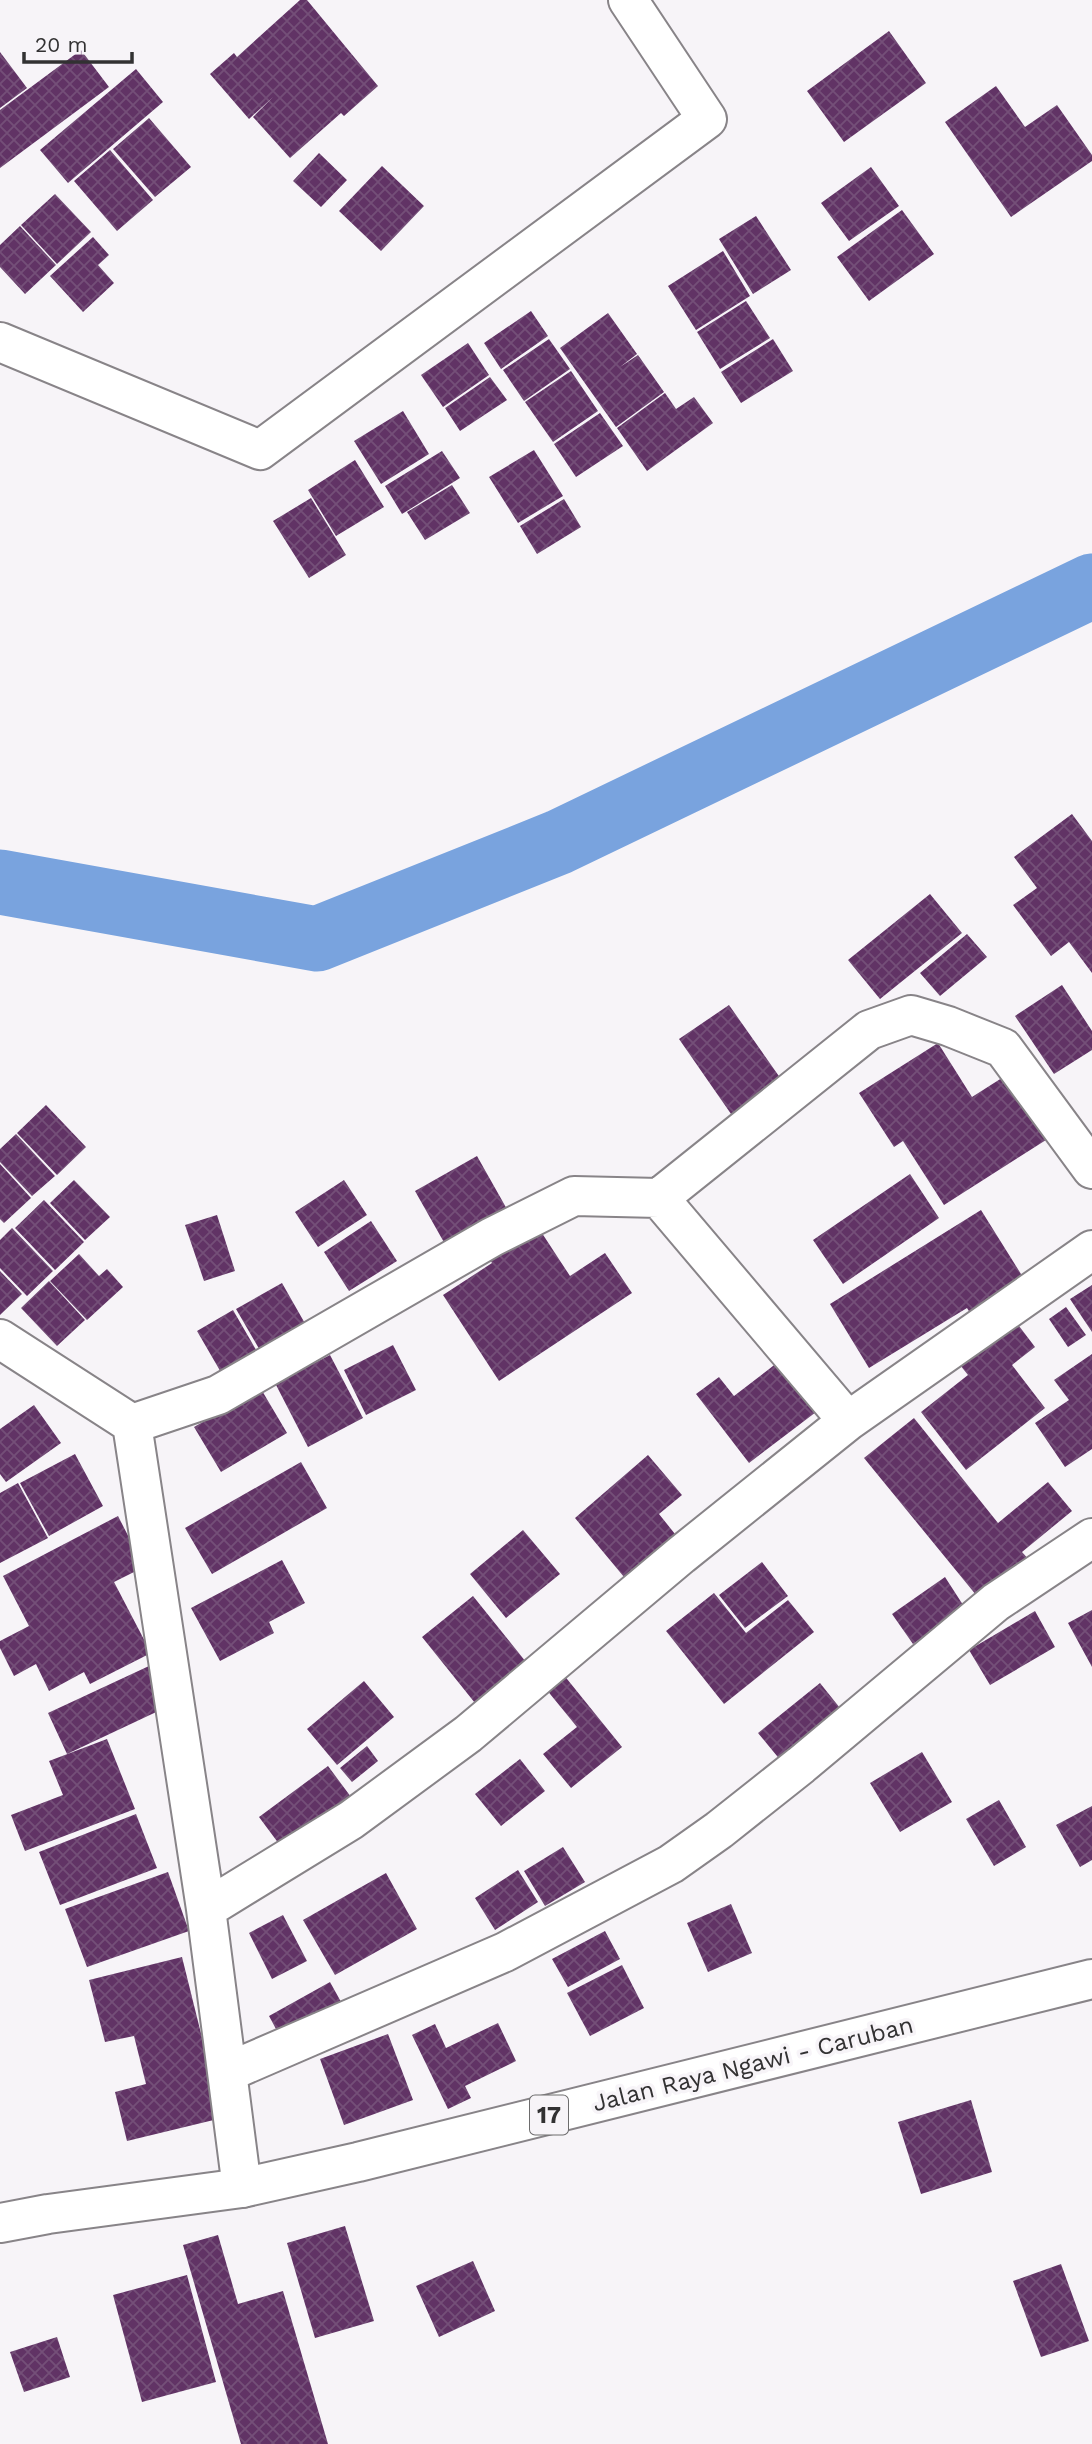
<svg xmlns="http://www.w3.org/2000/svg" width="1092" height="2444" viewBox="0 0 1092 2444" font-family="'Work Sans',sans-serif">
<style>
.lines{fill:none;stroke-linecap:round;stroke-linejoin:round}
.river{stroke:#79a3de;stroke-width:65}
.building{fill:url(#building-cross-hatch)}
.street-casing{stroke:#888488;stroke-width:42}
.highway-casing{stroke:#888488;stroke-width:42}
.street{stroke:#fff;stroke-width:38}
.highway{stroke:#fff;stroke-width:38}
.labels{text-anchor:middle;stroke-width:7;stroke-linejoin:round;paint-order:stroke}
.shield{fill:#f7f4f8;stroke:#6d6c6d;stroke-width:2}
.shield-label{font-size:23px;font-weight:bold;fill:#323132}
.street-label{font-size:24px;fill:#323132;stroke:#f7f4f8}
</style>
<defs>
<pattern id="building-cross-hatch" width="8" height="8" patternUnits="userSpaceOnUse" patternTransform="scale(1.75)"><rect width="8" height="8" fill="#613365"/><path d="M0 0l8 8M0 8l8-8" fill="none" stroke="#744f78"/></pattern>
</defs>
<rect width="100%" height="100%" fill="#f7f4f8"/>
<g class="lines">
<path class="river" d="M0 882 317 939 559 842 1092 586"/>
</g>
<path class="building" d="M300 0H307L378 86 344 116 341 113 290 158 253 117 273 97 249 119 210 74 234 53 237 57Z
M889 31 926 83 844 142 807 91Z
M81 50 109 87 0 168V110Z
M0 52 27 88 0 108Z
M136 69 163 102 68 183 40 150Z
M996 86 1025 127 1057 105 1092 155V161L1011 217 945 122Z
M149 118 191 167 155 197 113 149Z
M110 150 153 200 117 231 74 181Z
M319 153 347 180 321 207 293 181Z
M382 166 424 206 381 251 339 211Z
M871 167 899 206 849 241 821 203Z
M55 194 91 232 57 264 21 225Z
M902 210 934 254 869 301 837 257Z
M756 216 791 270 753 294 719 239Z
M20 226 56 265 25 294 0 267V245Z
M93 237 109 255 98 265 114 283 83 312 50 276Z
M723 251 750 296 696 330 668 286Z
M746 301 770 338 720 369 697 332Z
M531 311 548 336 501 369 484 343Z
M608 313 637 354 620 367 638 355 664 392 616 427 560 348Z
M549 339 570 369 524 401 503 370Z
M773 339 793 371 741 403 721 372Z
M468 343 489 375 443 407 421 375Z
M571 371 598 411 553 442 525 402Z
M490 377 507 400 460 431 445 408Z
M665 393 676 409 694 397 713 423 647 471 617 428Z
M403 411 429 454 381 484 354 441Z
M600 413 623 446 576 477 554 444Z
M534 450 563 496 518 523 489 477Z
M442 451 460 478 402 514 385 486Z
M355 460 384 507 336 536 308 490Z
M452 485 470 513 425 540 407 512Z
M311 498 346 555 309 578 273 521Z
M564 499 581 527 537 554 520 526Z
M1072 814 1092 841V973L1069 942 1051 956 1013 905 1037 888 1014 857Z
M930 894 962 933 880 999 848 960Z
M967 934 987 957 940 996 920 973Z
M1062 985 1092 1031V1050L1054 1074 1015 1016Z
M729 1005 788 1089 738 1124 679 1039Z
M938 1043 972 1097 1005 1076 1046 1140 944 1205 903 1141 894 1147 859 1093Z
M46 1105 86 1147 57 1175 17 1133Z
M16 1134 55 1176 32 1196 0 1162V1149Z
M477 1156 512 1218 450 1253 415 1191Z
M0 1164 31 1198 4 1223 0 1219Z
M910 1174 939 1218 843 1284 813 1240Z
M74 1180 110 1217 85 1240 50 1203Z
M344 1180 367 1215 318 1247 295 1212Z
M44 1200 84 1242 55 1270 15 1228Z
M981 1210 1026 1282 972 1316 967 1308 869 1368 830 1304Z
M217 1215 235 1271 204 1281 185 1225Z
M371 1221 397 1261 349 1291 324 1252Z
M536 1224 570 1276 605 1253 632 1293 499 1381 443 1295 492 1263 488 1256Z
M12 1228 53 1271 27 1296 0 1268V1240Z
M79 1254 99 1276 107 1269 123 1287 87 1320 50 1281Z
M0 1271 22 1294 0 1315Z
M49 1281 85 1320 57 1346 21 1308Z
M282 1283 311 1334 265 1359 236 1309Z
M1092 1285V1332L1070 1299Z
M1066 1307 1086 1335 1068 1347 1049 1319Z
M233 1310 262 1360 226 1381 197 1331Z
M1016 1322 1035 1347 1012 1365 1045 1408 966 1470 921 1412 968 1375 960 1365Z
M393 1345 416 1390 366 1415 344 1370Z
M1092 1354V1449L1065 1467 1035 1423 1069 1400 1054 1380Z
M330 1355 363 1418 308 1447 275 1383Z
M782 1359 820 1409 749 1463 696 1394 719 1377 734 1396Z
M261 1389 287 1433 221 1472 194 1427Z
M34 1405 61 1443 6 1482 0 1474V1429Z
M914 1418 998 1523 1048 1482 1072 1511 1022 1552 1030 1561 981 1601 864 1458Z
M75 1454 103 1506 49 1536 20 1483Z
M648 1455 682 1495 659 1514 675 1534 624 1577 575 1518Z
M301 1462 327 1508 212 1574 185 1528Z
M18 1483 48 1538 0 1563V1493Z
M118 1516 144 1567 114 1582 151 1653 90 1684 84 1672 49 1691 36 1664 14 1676 0 1648V1641L29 1626 3 1576Z
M523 1530 560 1574 506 1618 470 1574Z
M282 1560 305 1603 269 1622 274 1633 220 1661 191 1608Z
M762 1562 788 1596 745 1628 719 1595Z
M945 1577 965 1608 913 1644 892 1614Z
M714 1593 746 1633 788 1600 814 1632 724 1704 666 1631Z
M473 1596 526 1662 475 1703 422 1637Z
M1092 1610V1667L1068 1623Z
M1035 1611 1055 1647 990 1685 969 1650Z
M149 1666 169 1706 67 1754 48 1713Z
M563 1674 622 1747 571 1788 543 1754 577 1727 546 1689Z
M364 1681 394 1717 337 1765 307 1729Z
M820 1683 848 1718 786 1767 758 1733Z
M107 1739 135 1809 25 1851 11 1815 63 1795 49 1761Z
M367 1746 378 1761 352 1782 340 1768Z
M922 1752 952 1802 900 1832 870 1783Z
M520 1759 545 1791 501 1826 475 1794Z
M328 1766 354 1801 285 1852 259 1817Z
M999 1800 1026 1847 994 1866 966 1819Z
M1092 1806V1860L1080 1867 1056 1825Z
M136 1814 157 1868 60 1905 39 1852Z
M563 1847 585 1882 545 1906 524 1871Z
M518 1870 538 1902 495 1930 475 1898Z
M168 1872 189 1931 87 1967 65 1909Z
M386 1873 417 1929 335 1975 303 1920Z
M731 1904 752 1953 708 1972 687 1923Z
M283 1915 307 1961 272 1979 249 1933Z
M605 1931 620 1959 568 1987 552 1959Z
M182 1957 222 2118 127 2141 115 2092 146 2084 134 2036 105 2042 89 1980Z
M622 1965 644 2008 590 2036 567 1993Z
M330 1982 345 2009 283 2042 269 2016Z
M498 2023 516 2061 465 2086 471 2098 448 2109 412 2035 435 2024 446 2048Z
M388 2034 413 2100 344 2125 320 2059Z
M971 2100 992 2172 921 2194 898 2122Z
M345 2226 374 2321 315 2338 287 2243Z
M218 2235 238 2304 283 2291 328 2444H241L183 2245Z
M473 2261 495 2311 439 2337 416 2286Z
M1061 2264 1089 2341 1041 2357 1013 2281Z
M187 2275 216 2382 142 2402 113 2295Z
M57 2337 70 2377 24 2392 10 2352Z"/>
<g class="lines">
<defs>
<path id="street" d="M0 342 260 450 707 119 628 0
M659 1198 848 1421
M0 1339 132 1424 206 1909 242 2188
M132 1424 218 1395 492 1237 574 1196 659 1198 869 1030 911 1015 948 1026 1003 1048 1092 1169
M206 1909 351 1820 468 1734 681 1555 848 1421 1092 1250
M228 2072 505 1952 671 1864 719 1830 801 1765 996 1602 1092 1538"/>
<path id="highway" d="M0 2223 48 2214 242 2188 358 2162 1092 1979"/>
</defs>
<use href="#street" class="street-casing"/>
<use href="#highway" class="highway-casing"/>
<use href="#street" class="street"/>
<use href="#highway" class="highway"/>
</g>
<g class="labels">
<rect class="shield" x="530" y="2095.5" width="38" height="39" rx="5"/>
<g class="shield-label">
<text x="549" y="2123">17</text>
</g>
<g class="street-label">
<text transform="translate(753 2064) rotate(-14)" y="8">Jalan Raya Ngawi - Caruban</text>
</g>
</g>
<path d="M24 52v10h108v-10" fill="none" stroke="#323132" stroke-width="3.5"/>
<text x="35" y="52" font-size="21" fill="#323132" stroke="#f7f4f8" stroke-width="5" paint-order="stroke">20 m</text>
</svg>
